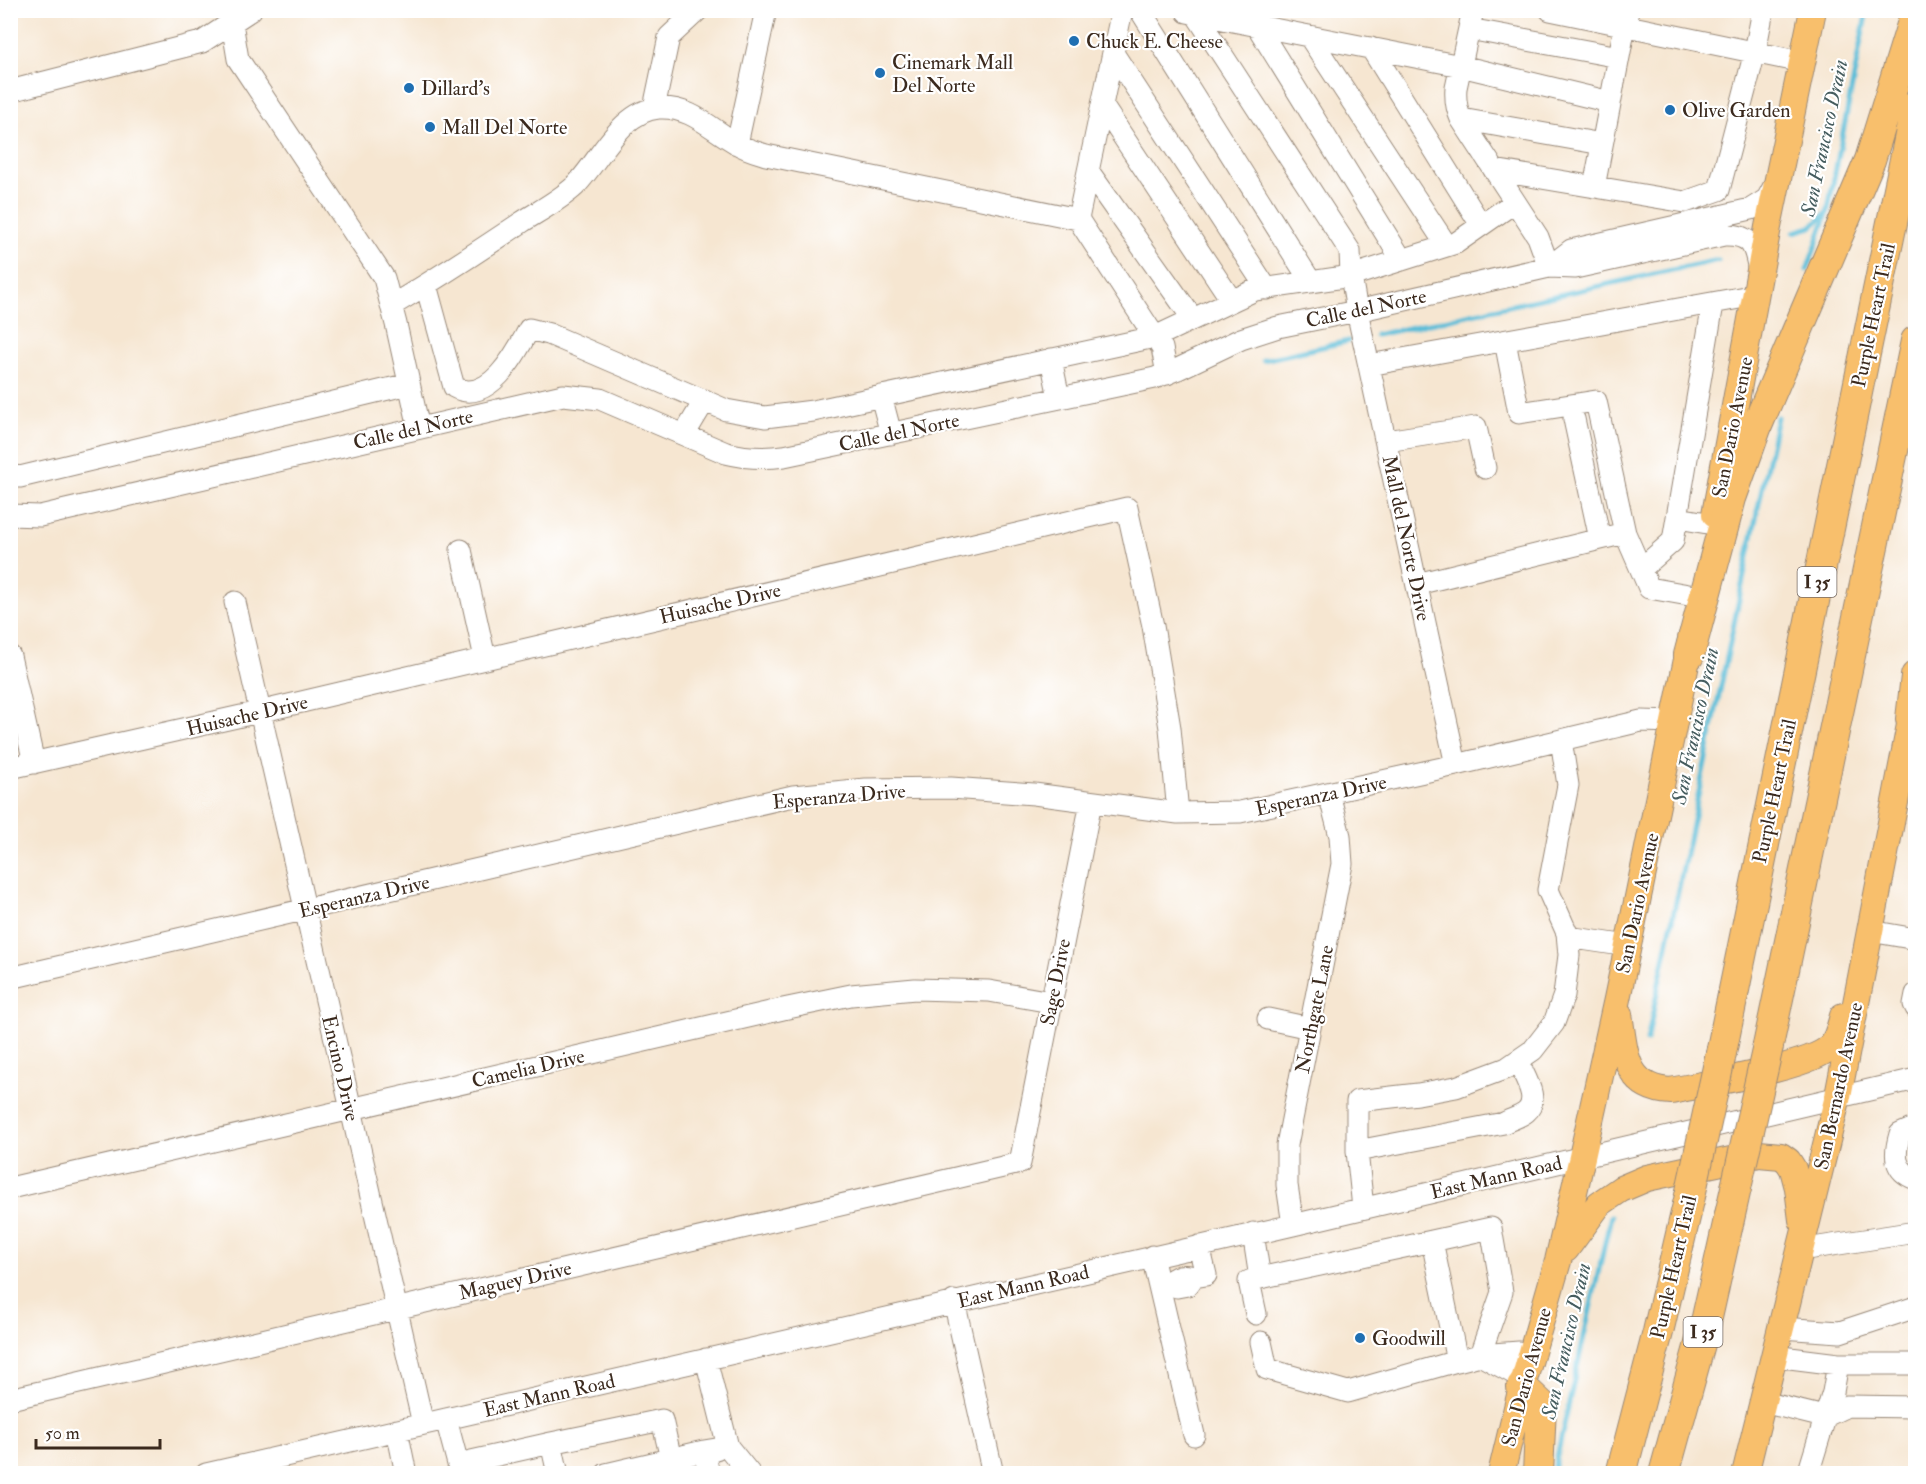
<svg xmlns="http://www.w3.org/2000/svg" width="1926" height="1484" viewBox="0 0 1926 1484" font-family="'IM FELL Double Pica',serif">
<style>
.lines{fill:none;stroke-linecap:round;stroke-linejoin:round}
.stream{stroke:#5abdd8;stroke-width:5}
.minor-casing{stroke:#988878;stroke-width:23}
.major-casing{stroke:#988878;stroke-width:28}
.highway-casing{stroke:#988878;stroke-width:32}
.minor{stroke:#fff;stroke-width:21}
.major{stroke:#f8bf6c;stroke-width:26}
.highway{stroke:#f8bf6c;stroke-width:30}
.highway-bridge-casing{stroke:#988878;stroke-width:32;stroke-linecap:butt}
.highway-bridge{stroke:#f8bf6c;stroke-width:30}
.poi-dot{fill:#1f6fb2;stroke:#fff;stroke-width:2}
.labels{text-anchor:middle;stroke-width:4.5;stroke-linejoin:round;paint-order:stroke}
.shield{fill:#fff;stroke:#766a62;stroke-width:1.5}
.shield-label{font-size:18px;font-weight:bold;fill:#3b2a1e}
.poi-label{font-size:20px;fill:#3b2a1e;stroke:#fff;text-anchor:start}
.street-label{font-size:20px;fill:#3b2a1e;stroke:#fff}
.water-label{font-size:21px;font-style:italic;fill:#465d5f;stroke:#fff}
</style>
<rect width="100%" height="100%" fill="#fff"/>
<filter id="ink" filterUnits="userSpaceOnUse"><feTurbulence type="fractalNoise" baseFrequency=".0167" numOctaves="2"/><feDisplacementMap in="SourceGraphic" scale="12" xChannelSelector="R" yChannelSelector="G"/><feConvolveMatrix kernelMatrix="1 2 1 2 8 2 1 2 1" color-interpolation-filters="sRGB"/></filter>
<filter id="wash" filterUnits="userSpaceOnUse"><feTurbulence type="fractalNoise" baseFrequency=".008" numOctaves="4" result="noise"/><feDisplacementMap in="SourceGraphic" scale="24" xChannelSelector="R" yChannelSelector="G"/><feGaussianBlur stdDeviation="1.35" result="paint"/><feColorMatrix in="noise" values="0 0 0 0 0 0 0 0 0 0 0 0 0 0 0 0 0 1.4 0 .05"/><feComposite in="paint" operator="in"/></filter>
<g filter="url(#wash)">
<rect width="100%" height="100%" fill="#f6e6d1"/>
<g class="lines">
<path class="stream" d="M1794 232 1811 227 1826 214
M1807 270 1827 214 1867 10
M1376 335 1718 260
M1263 360 1349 341
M1647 1041 1777 417
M1553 1474 1611 1216"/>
</g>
</g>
<g filter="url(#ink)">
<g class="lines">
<defs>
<path id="minor" d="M1122 10 1078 219 1162 348 1167 374
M1140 10 1311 282
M1473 10 1456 88C1455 100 1456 108 1461 119L1538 237 1549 267
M1550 10 1802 62
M1187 12 1461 66 1610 102
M232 23 238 59 384 278 396 324 419 428
M1257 26 1402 260
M1469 29 1619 57
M1309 36 1447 246
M1371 48 1481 225
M1113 53 1267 289
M10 91 202 42 251 10
M1102 105 1232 301
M654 108 669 37 698 10
M1461 119 1602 144
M737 144 766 10
M1494 170 1685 202 1719 190 1755 52 1763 10
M1089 172 1193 319
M1594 187 1628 10
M1549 267 1571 250 1751 209 1767 199 1775 184
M426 285 454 387C488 406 516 354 529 329L549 334 726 410 765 417 813 411 1155 337 1255 290 1351 276 1350 251 1195 13
M391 306C436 279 479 251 522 222 539 211 560 200 575 186 599 162 621 110 659 108 690 106 711 129 736 143 745 149 756 152 766 155L1078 219
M1505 341 1519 413 1596 401 1625 533
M1051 359 1059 398
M1369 365 1756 295
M881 396 891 434
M1574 419 1600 539
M684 435 705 400
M1386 441 1476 427 1485 468
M10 475 20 477 409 384
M10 515 40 516 563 395 600 399 726 453C746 458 763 459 784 456L1155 378 1178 369 1241 339 1278 327 1357 311 1549 267 1575 268 1724 235C1752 234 1755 247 1759 271
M1678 518 1713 524
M461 550 485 658
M1641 569 1673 541 1713 304
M1417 584 1625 533 1649 588 1700 597
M235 602 423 1424
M10 656 34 763
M1456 765 1357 311 1351 276 1456 243 1515 202
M10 768 259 712 1127 508 1153 626 1170 728 1178 813
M1870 931 1916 939
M1568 937 1628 946
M10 978 793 796 866 789 951 788 1034 794 1178 813 1240 812 1456 765 1641 721 1675 722
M1916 994 1914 1004 1916 1008
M1268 1019 1310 1028
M1916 1127 1900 1134C1894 1154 1893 1171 1916 1179
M1357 1151 1504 1123C1511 1119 1520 1117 1526 1112 1541 1099 1523 1075 1518 1061
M10 1188 783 1009 851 995 915 989 989 991 1051 1002
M1363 1208 1357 1151V1101L1418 1094 1456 1087 1507 1068 1533 1050 1554 1023 1564 995 1569 955 1567 933 1548 890 1568 785 1561 740
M1293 1225 1287 1185V1145L1342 864 1340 836 1329 794
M1253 1233 1260 1278 1432 1241 1457 1361 1480 1355 1519 1352 1520 1364 1513 1373 1480 1355
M1432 1241 1491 1228 1502 1292 1480 1355
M1800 1250 1916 1232
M1152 1256 1194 1435
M1194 1277 1206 1275 1199 1246
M1159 1284 1169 1282 1177 1287 1188 1285 1194 1277C1184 1274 1176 1275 1169 1282
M954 1301 993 1474
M1256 1314 1249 1281 1260 1278
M1781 1328 1840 1332 1916 1307
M1261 1342 1267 1369 1348 1392 1457 1361
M1774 1356 1838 1364H1916
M706 1359 728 1447 750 1474
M10 1399 1020 1163 1091 802
M1763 1402 1824 1417 1847 1406 1916 1407
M446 1419 458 1464 551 1443 558 1474
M397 1430 406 1474
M551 1443 662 1420 671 1459
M206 1474 1293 1225 1916 1079
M606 1474 704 1451
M709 1474 704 1451 716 1449
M1808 1474 1833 1392 1838 1364"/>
<path id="major" d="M1715 514 1768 227 1813 10
M1619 1014C1625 1051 1624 1089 1671 1091 1703 1084 1813 1067 1831 1046 1838 1038 1840 1026 1843 1016
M1566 1249 1599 1204 1621 1189 1647 1178 1759 1154 1781 1156 1788 1161 1793 1169 1798 1188 1802 1220
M1501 1474 1522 1387 1558 1261 1582 1157 1617 999 1692 635
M1745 1474 1838 1096 1915 699"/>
<path id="highway" d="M1689 655 1731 498 1756 428 1870 160 1916 12
M1911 719 1916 676
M1768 1046 1916 341
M1720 1058 1916 106
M1522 1387 1541 1405 1538 1474
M1621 1474 1658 1332 1690 1196
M1664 1474 1706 1322 1736 1188"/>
</defs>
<use href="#minor" class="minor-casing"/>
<use href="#major" class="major-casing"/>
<use href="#highway" class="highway-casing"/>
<use href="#minor" class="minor"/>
<use href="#major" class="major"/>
<use href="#highway" class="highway"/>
<defs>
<path id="highway-bridge" d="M1736 1188 1768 1046
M1690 1196 1720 1058"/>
</defs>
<use href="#highway-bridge" class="highway-bridge-casing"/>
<use href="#highway-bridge" class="highway-bridge"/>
</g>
</g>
<g class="poi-dot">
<circle cx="1074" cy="41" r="6"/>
<circle cx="880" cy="73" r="6"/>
<circle cx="409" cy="88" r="6"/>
<circle cx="1670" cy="110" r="6"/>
<circle cx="430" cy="127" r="6"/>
<circle cx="1360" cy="1338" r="6"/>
</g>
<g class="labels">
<g class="shield">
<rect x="1797.5" y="567" width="39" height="30" rx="4.5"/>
<rect x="1683.5" y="1317" width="39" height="30" rx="4.5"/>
</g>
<g class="shield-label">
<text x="1817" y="588">I 35</text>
<text x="1703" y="1338">I 35</text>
</g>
<g class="poi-label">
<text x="1086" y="48">Chuck E. Cheese</text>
<text x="892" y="69">Cinemark Mall<tspan x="892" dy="23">Del Norte</tspan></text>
<text x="421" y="95">Dillard's</text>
<text x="1682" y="117">Olive Garden</text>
<text x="442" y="134">Mall Del Norte</text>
<text x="1372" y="1345">Goodwill</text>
</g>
<g class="street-label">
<text transform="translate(1366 308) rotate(-12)" y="7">Calle del Norte</text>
<text transform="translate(1873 315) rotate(-78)" y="7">Purple Heart Trail</text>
<text transform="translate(1732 427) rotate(-79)" y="7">San Dario Avenue</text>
<text transform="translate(413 429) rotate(-13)" y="7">Calle del Norte</text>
<text transform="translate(899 432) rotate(-12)" y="7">Calle del Norte</text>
<text transform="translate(1407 538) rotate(78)" y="7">Mall del Norte Drive</text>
<text transform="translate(720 603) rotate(-13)" y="7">Huisache Drive</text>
<text transform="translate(247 715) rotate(-13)" y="7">Huisache Drive</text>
<text transform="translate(1774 791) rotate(-78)" y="7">Purple Heart Trail</text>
<text transform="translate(1321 795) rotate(-12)" y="7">Esperanza Drive</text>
<text transform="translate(839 796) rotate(-5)" y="7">Esperanza Drive</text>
<text transform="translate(364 896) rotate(-13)" y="7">Esperanza Drive</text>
<text transform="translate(1637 903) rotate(-78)" y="7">San Dario Avenue</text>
<text transform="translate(1055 982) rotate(-79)" y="7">Sage Drive</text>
<text transform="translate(1314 1009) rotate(-79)" y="7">Northgate Lane</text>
<text transform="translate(341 1068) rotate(77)" y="7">Encino Drive</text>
<text transform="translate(528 1068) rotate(-13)" y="7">Camelia Drive</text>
<text transform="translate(1838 1086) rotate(-78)" y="7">San Bernardo Avenue</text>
<text transform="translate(1496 1177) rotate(-13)" y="7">East Mann Road</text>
<text transform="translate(1673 1267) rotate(-77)" y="7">Purple Heart Trail</text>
<text transform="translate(515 1280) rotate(-13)" y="7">Maguey Drive</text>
<text transform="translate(1023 1286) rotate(-13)" y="7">East Mann Road</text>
<text transform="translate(1526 1377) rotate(-75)" y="7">San Dario Avenue</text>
<text transform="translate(549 1395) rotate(-13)" y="7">East Mann Road</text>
</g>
<g class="water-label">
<text transform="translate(1824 138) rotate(-78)" y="7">San Francisco Drain</text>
<text transform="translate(1695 726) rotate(-78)" y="7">San Francisco Drain</text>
<text transform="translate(1566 1341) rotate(-77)" y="7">San Francisco Drain</text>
</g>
</g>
<rect width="1926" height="1484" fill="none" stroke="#fff" stroke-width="36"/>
<path d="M36 1439v9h124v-9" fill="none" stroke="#3b2a1e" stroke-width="3"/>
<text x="45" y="1439" font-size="18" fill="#3b2a1e" stroke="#ffffff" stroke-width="4.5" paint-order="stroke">50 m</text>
</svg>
